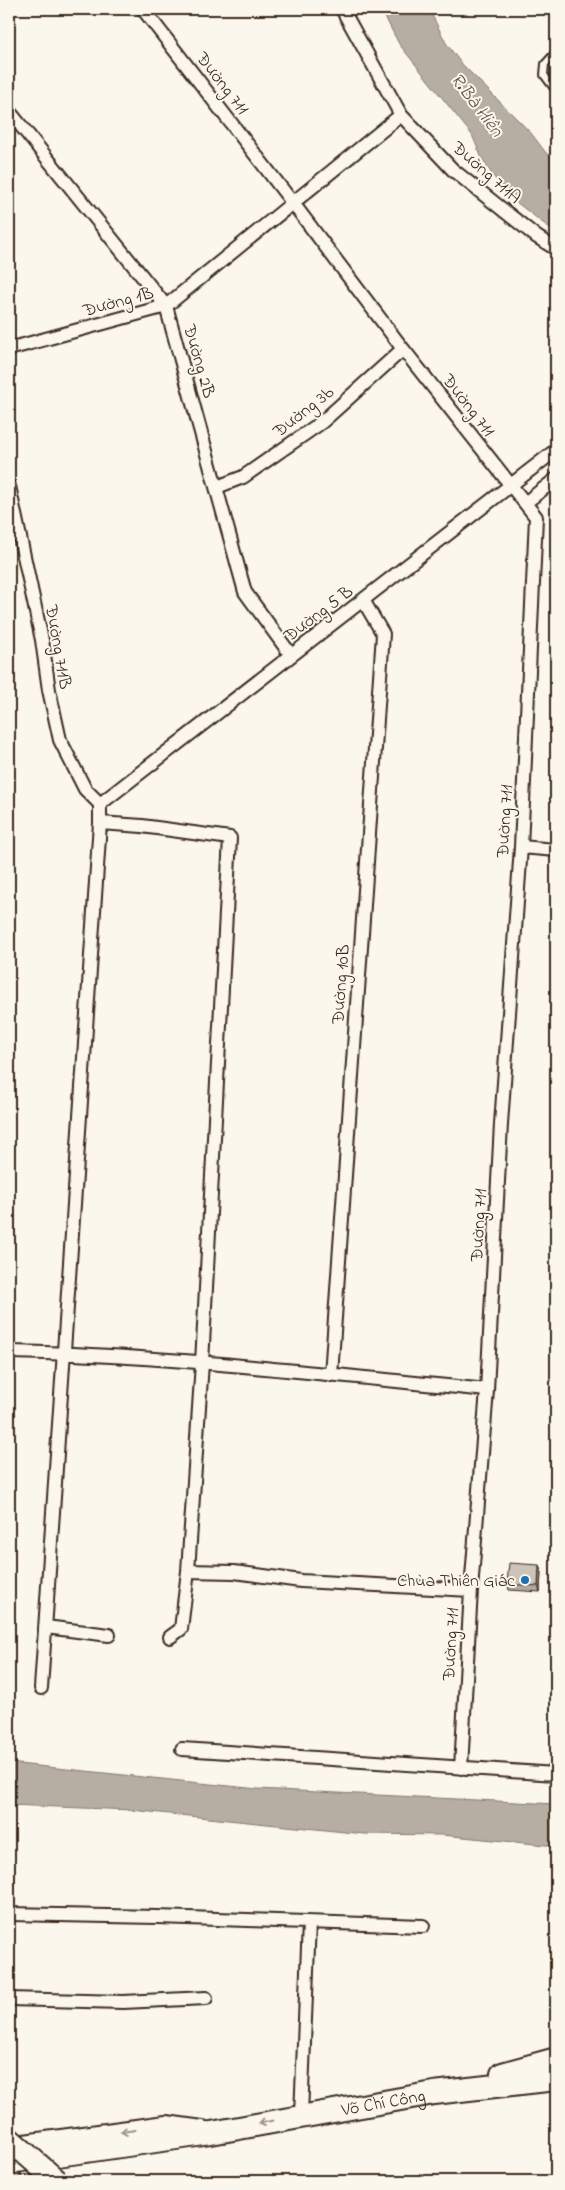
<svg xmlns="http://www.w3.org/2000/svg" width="565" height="2190" viewBox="0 0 565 2190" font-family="'Indie Flower',sans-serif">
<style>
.water{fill:#b6aea2;stroke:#85796d}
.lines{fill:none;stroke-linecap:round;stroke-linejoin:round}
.lane-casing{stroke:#3b2a1e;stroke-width:10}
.street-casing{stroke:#3b2a1e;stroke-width:16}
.primary-casing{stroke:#3b2a1e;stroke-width:24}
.highway-casing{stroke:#3b2a1e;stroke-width:26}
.lane{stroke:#fbf7ec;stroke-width:6}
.street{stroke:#fbf7ec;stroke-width:12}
.primary{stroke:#fbf7ec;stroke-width:20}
.highway{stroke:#fbf7ec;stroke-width:22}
.highway-bridge-casing{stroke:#3b2a1e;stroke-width:26;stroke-linecap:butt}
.highway-bridge{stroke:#fbf7ec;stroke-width:22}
.wall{fill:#afa99f;stroke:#3b2a1e}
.shaded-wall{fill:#8f8982;stroke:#3b2a1e}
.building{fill:#ccc4b9;stroke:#3b2a1e}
.oneway{stroke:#9b9085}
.poi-dot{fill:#1f6fb2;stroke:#fbf7ec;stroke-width:2}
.labels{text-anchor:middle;stroke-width:4;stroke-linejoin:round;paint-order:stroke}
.street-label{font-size:18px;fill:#3b2a1e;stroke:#fbf7ec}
.poi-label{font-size:18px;fill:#3b2a1e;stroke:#fbf7ec;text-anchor:end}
.water-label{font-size:19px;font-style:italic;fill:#605246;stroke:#fbf7ec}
</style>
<rect width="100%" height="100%" fill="#fbf7ec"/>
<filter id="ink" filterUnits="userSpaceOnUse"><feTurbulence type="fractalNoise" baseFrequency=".02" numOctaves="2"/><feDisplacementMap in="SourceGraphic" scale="10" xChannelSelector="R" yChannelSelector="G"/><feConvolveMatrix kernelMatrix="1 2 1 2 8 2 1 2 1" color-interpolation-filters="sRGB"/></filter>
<g filter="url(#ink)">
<path class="water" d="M381 9H429L446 43 460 62 531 133 546 153 556 160V233L516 202 493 176 481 156 472 135 399 44Z
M9 1763 258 1789 556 1804V1846L442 1835 364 1834 131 1810 9 1805Z"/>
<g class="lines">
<defs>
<path id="lane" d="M556 52 545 64 544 75 556 91"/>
<path id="street" d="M143 9 292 202 403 349 536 517 521 847 501 1124 487 1390 471 1590 461 1768
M342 9 401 115 453 170 537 237 556 249
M9 111 166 306 245 592 291 655
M9 349 166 306 401 115
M9 486 42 640 49 690 60 740 85 789 100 804
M217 487 243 477 322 422 403 349
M525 503 556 479
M100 804V823L142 826 230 838 202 1363 188 1571 181 1629 170 1637
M100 804 556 450
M521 847 556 850
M9 1352C169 1355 328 1375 487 1390
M331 1375 383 634 363 600
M188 1571 234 1572 301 1581 471 1590
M46 1627 109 1635
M41 1688 100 823
M182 1749 556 1774
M9 1914 157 1917 423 1926
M9 1999 123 2002 206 1998
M301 2115 309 1923"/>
<path id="primary" d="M9 2147 166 2126 202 2131"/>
<g id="highway">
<path d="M502 2074 556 2059"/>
<path id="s1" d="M9 2162 211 2133 434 2093 556 2079"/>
<path d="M9 2180 10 2181"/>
</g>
</defs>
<use href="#lane" class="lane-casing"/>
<use href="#street" class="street-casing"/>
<use href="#primary" class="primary-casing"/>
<use href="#highway" class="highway-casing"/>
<use href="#lane" class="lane"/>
<use href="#street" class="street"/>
<use href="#primary" class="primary"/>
<use href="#highway" class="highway"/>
<defs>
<path id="highway-bridge" d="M9 2139 57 2181"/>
</defs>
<use href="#highway-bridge" class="highway-bridge-casing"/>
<use href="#highway-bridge" class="highway-bridge"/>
</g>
<path class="wall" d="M556 52V76L554 70 555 69 550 57Z
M539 1565 541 1571 540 1592 509 1590 507 1584Z"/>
<path class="shaded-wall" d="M539 1565 541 1571 540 1592 538 1586Z"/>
<path class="building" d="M556 52V64L550 57Z
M509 1563 539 1565 538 1586 507 1584Z"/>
<defs><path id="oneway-shaft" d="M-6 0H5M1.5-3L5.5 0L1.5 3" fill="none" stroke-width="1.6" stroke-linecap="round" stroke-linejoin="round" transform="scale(1.25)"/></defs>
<g class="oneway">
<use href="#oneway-shaft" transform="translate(266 2122) rotate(169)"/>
<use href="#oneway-shaft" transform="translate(128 2131) rotate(172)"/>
</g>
</g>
<circle class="poi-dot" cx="525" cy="1580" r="5"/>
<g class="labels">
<g class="street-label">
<text transform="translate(223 83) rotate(52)" y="6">Đường 711</text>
<text transform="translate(487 172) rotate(41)" y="6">Đường 711A</text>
<text transform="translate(118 301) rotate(-15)" y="6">Đường 1B</text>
<text transform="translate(200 361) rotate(74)" y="6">Đường 2B</text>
<text transform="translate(469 405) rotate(52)" y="6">Đường 711</text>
<text transform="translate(303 411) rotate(-38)" y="6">Đường 3b</text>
<text transform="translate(318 613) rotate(-37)" y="6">Đường 5 B</text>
<text transform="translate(59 647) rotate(80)" y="6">Đường 711B</text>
<text transform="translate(504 821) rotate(-87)" y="6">Đường 711</text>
<text transform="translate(340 984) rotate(-86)" y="6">Đường 10B</text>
<text transform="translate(478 1225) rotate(-87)" y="6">Đường 711</text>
<text transform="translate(450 1644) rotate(-87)" y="6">Đường 711</text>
<text dy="6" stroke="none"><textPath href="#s1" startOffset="379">Võ Chí Công</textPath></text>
</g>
<g class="poi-label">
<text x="515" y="1586">Chùa Thiên Giác</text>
</g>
<g class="water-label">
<text transform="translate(478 104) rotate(53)" y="7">R.Bà Hiên</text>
</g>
</g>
<rect width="565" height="2190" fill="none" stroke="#fbf7ec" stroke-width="30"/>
<rect x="15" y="15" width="535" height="2160" fill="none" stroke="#3b2a1e" stroke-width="2" filter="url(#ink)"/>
</svg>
